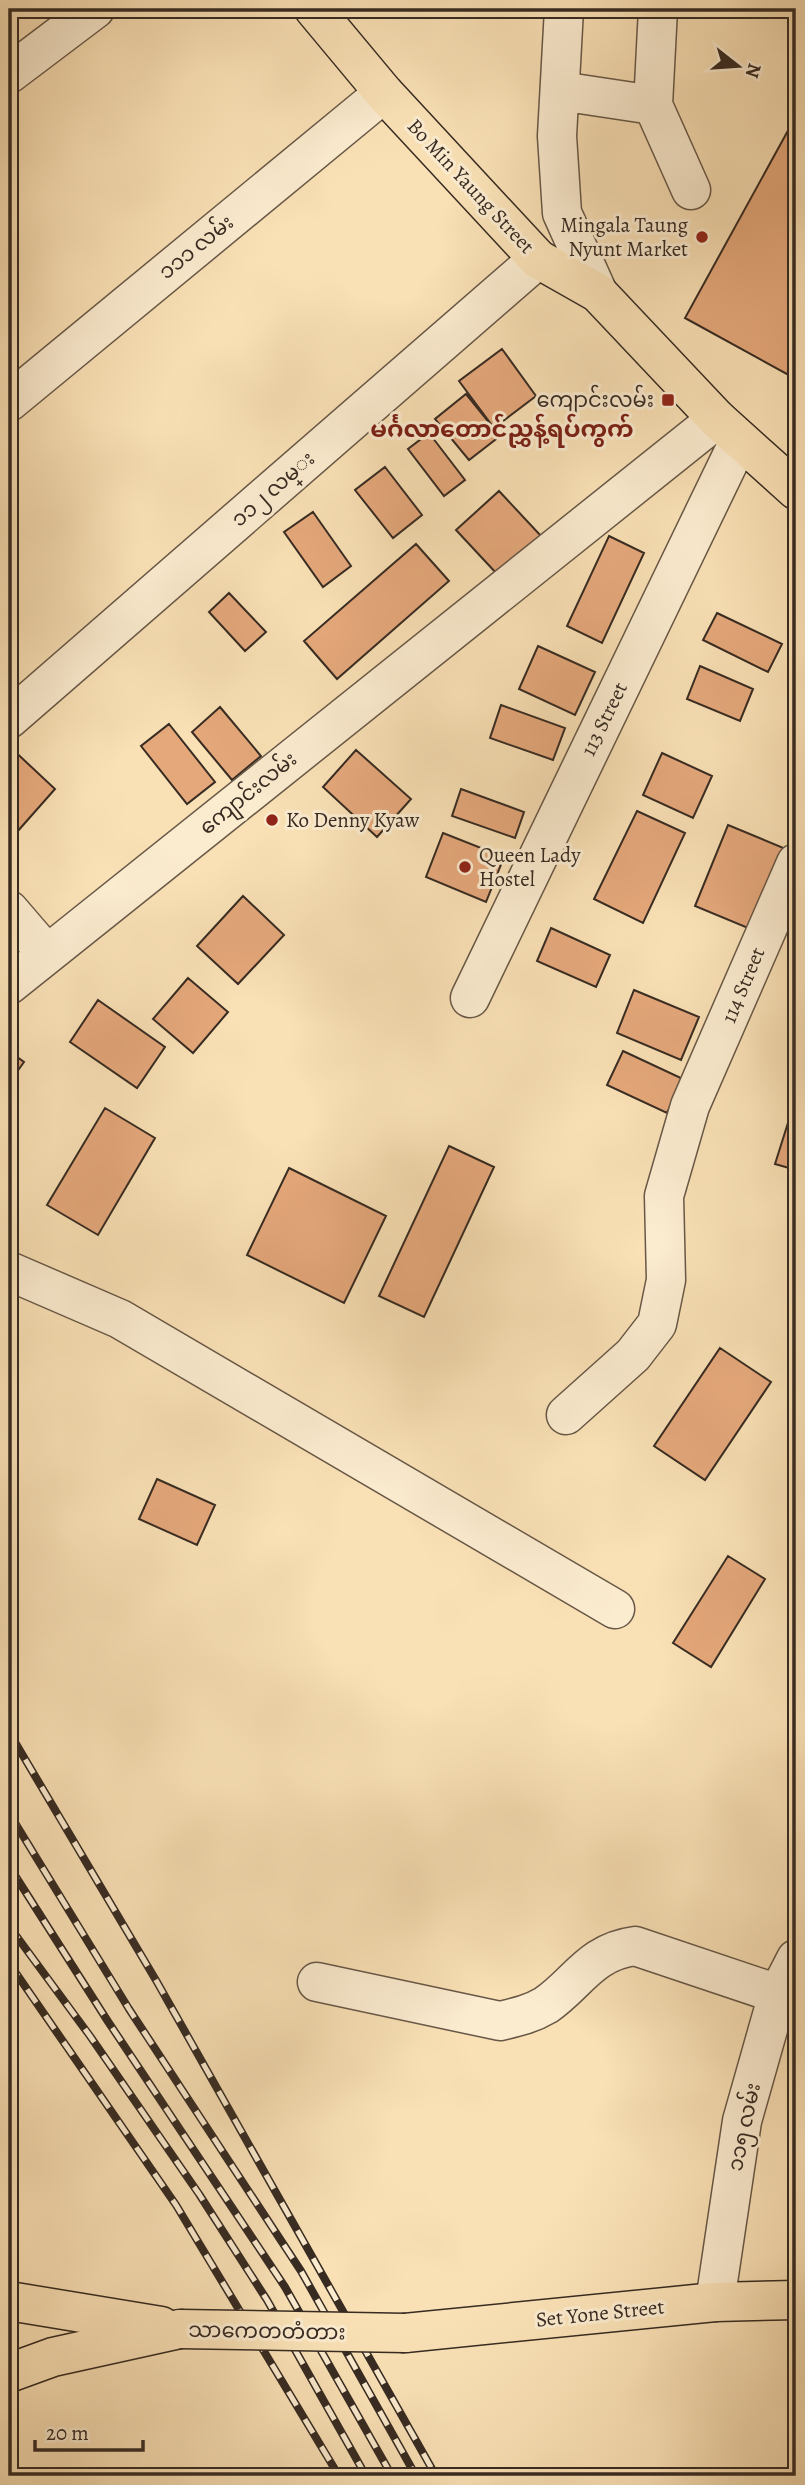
<svg xmlns="http://www.w3.org/2000/svg" width="805" height="2485" viewBox="0 0 805 2485" font-family="Alegreya,'Noto Sans Myanmar',serif">
<style>
.building{fill:#e5a87b;stroke:#372b22;stroke-width:2}
.lines{fill:none;stroke-linecap:round;stroke-linejoin:round}
.minor-casing{stroke:#685847;stroke-width:41}
.major-casing{stroke:#372b22;stroke-width:41}
.minor{stroke:#fbebcf;stroke-width:38}
.major{stroke:#f9e0b5;stroke-width:38}
.rail-casing{stroke:#372b22;stroke-width:8}
.rail{stroke:#fbebcf;stroke-width:5;stroke-dasharray:16;stroke-linecap:butt}
.major-bridge-casing{stroke:#372b22;stroke-width:41;stroke-linecap:butt}
.major-bridge{stroke:#f9e0b5;stroke-width:38}
.poi-dot{fill:#8f2418;stroke:#fbebcf;stroke-width:2.5}
.labels{text-anchor:middle;stroke-width:6;stroke-linejoin:round;paint-order:stroke}
.street-label{font-size:21px;fill:#372b22;stroke:#fbebcf}
.poi-label{font-size:21px;fill:#372b22;stroke:#fbebcf;text-anchor:end}
.quarter-label{font-size:24px;font-weight:bold;fill:#7a1f14;stroke:#fbebcf}
</style>
<rect width="100%" height="100%" fill="#f9e0b5"/>
<filter id="stains"><feTurbulence type="fractalNoise" baseFrequency=".00286" numOctaves="4"/><feColorMatrix values="0 0 0 0 .2 0 0 0 0 .09 0 0 0 0 .02 0 0 0 .5 -.17"/></filter>
<radialGradient id="worn" r=".72"><stop offset=".6" stop-color="#630" stop-opacity="0"/><stop offset="1" stop-color="#630" stop-opacity=".3"/></radialGradient>
<path class="building" d="M796 116V379L685 318Z
M502 349 536 396 494 428 459 381Z
M466 394 500 436 469 460 435 419Z
M429 433 465 480 444 496 408 449Z
M385 467 422 515 393 538 355 490Z
M499 491 541 536 498 575 456 530Z
M313 512 351 566 323 587 284 532Z
M609 536 644 553 602 643 567 626Z
M416 544 449 581 337 679 304 641Z
M229 593 266 632 245 651 209 612Z
M717 613 782 644 768 672 703 640Z
M538 646 595 672 575 715 519 689Z
M700 666 753 689 740 721 687 699Z
M501 705 565 728 553 760 490 738Z
M220 707 261 756 232 780 192 732Z
M169 724 215 782 187 804 141 746Z
M9 746 55 789 9 841Z
M356 750 411 799 377 837 323 787Z
M662 753 712 776 693 818 643 795Z
M461 789 524 812 515 838 452 816Z
M637 811 685 833 643 923 594 899Z
M728 825 793 852 760 933 695 906Z
M443 833 504 857 486 902 426 877Z
M243 896 284 935 238 984 197 946Z
M551 928 610 955 596 987 537 961Z
M188 978 228 1012 193 1053 153 1019Z
M634 990 699 1017 681 1060 617 1033Z
M98 1000 165 1047 137 1088 70 1042Z
M9 1051 24 1062 9 1083Z
M623 1051 683 1079 667 1113 607 1085Z
M793 1107 796 1108V1170L775 1164Z
M105 1108 155 1138 98 1235 47 1205Z
M449 1146 494 1167 424 1317 379 1296Z
M289 1168 386 1216 344 1303 247 1255Z
M720 1348 771 1382 705 1480 654 1446Z
M157 1479 215 1505 197 1545 139 1519Z
M728 1556 765 1579 711 1667 673 1643Z"/>
<g class="lines">
<defs>
<path id="minor" d="M564 9 557 136 562 213 598 293
M658 9 653 105 691 190
M9 74 95 9
M560 91 653 105
M9 402 384 93
M9 719 538 259
M9 910 46 953
M9 985 717 419
M470 998 739 441
M9 1271 120 1319 615 1609
M566 1415 633 1355 657 1324 666 1280 664 1196 690 1106 796 863
M317 1982 500 2021C517 2017 531 2014 546 2005 578 1983 590 1952 635 1946L778 1994
M715 2302 742 2121 778 1994 796 1959"/>
<path id="major" d="M314 9 384 93 538 259 598 293 717 419 796 490
M9 2301 161 2326
M405 2333 715 2302 796 2300
M9 2373 53 2357 180 2329"/>
</defs>
<use href="#minor" class="minor-casing"/>
<use href="#major" class="major-casing"/>
<use href="#minor" class="minor"/>
<use href="#major" class="major"/>
<defs>
<path id="rail" d="M9 1732 157 1982 436 2476
M9 1813 129 2009 301 2271 416 2476
M9 1866 107 2020 285 2287 392 2476
M9 1926 90 2036 199 2194 267 2300 366 2476
M9 1963 176 2205 339 2476"/>
</defs>
<use href="#rail" class="rail-casing"/>
<use href="#rail" class="rail"/>
<defs>
<path id="major-bridge" d="M180 2329 405 2333"/>
</defs>
<use href="#major-bridge" class="major-bridge-casing"/>
<use href="#major-bridge" class="major-bridge"/>
</g>
<g class="poi-dot">
<circle cx="702" cy="237" r="7"/>
<rect x="661" y="393" width="14" height="14" rx="3.5"/>
<circle cx="272" cy="820" r="7"/>
<circle cx="465" cy="867" r="7"/>
</g>
<g class="labels">
<g class="street-label">
<text transform="translate(471 186) rotate(47)" y="7">Bo Min Yaung Street</text>
<text transform="translate(196 247) rotate(-39)" y="7">၁၁၁ လမ်း</text>
<text transform="translate(273 489) rotate(-41)" y="7">၁၁၂ လမ္း</text>
<text transform="translate(604 719) rotate(-64)" y="7">113 Street</text>
<text transform="translate(248 793) rotate(-39)" y="7">ကျောင်းလမ်း</text>
<text transform="translate(743 985) rotate(-67)" y="7">114 Street</text>
<text transform="translate(744 2127) rotate(-78)" y="7">၁၁၅ လမ်း</text>
<text transform="translate(600 2313) rotate(-6)" y="7">Set Yone Street</text>
<text transform="translate(267 2331) rotate(1)" y="7">သာကေတတံတား</text>
</g>
<g class="poi-label">
<text x="688" y="232">Mingala Taung<tspan x="688" dy="24">Nyunt Market</tspan></text>
<text x="654" y="407">ကျောင်းလမ်း</text>
<text x="286" y="827" text-anchor="start">Ko Denny Kyaw</text>
<text x="479" y="862" text-anchor="start">Queen Lady<tspan x="479" dy="24">Hostel</tspan></text>
</g>
<g class="quarter-label">
<text x="502" y="437">မင်္ဂလာတောင်ညွှန့်ရပ်ကွက်</text>
</g>
</g>
<rect width="805" height="2485" fill="none" stroke="#f9e0b5" stroke-width="35"/>
<rect x="10" y="10" width="784" height="2464" fill="none" stroke="#372b22" stroke-width="3.5"/>
<rect x="18" y="18" width="770" height="2450" fill="none" stroke="#372b22" stroke-width="2"/>
<g transform="translate(738 66) rotate(107)" stroke="#fbebcf" stroke-width="5" paint-order="stroke">
<path d="M0-5L12 26L0 18L-12 26Z" fill="#372b22"/>
<text y="-10" font-size="19" font-weight="bold" text-anchor="middle" fill="#372b22">N</text>
</g>
<path d="M35 2440v10h108v-10" fill="none" stroke="#372b22" stroke-width="3.5"/>
<text x="46" y="2440" font-size="21" fill="#372b22" stroke="#fbebcf" stroke-width="5" paint-order="stroke">20 m</text>
<rect width="100%" height="100%" filter="url(#stains)"/>
<rect width="100%" height="100%" fill="url(#worn)"/>
</svg>
